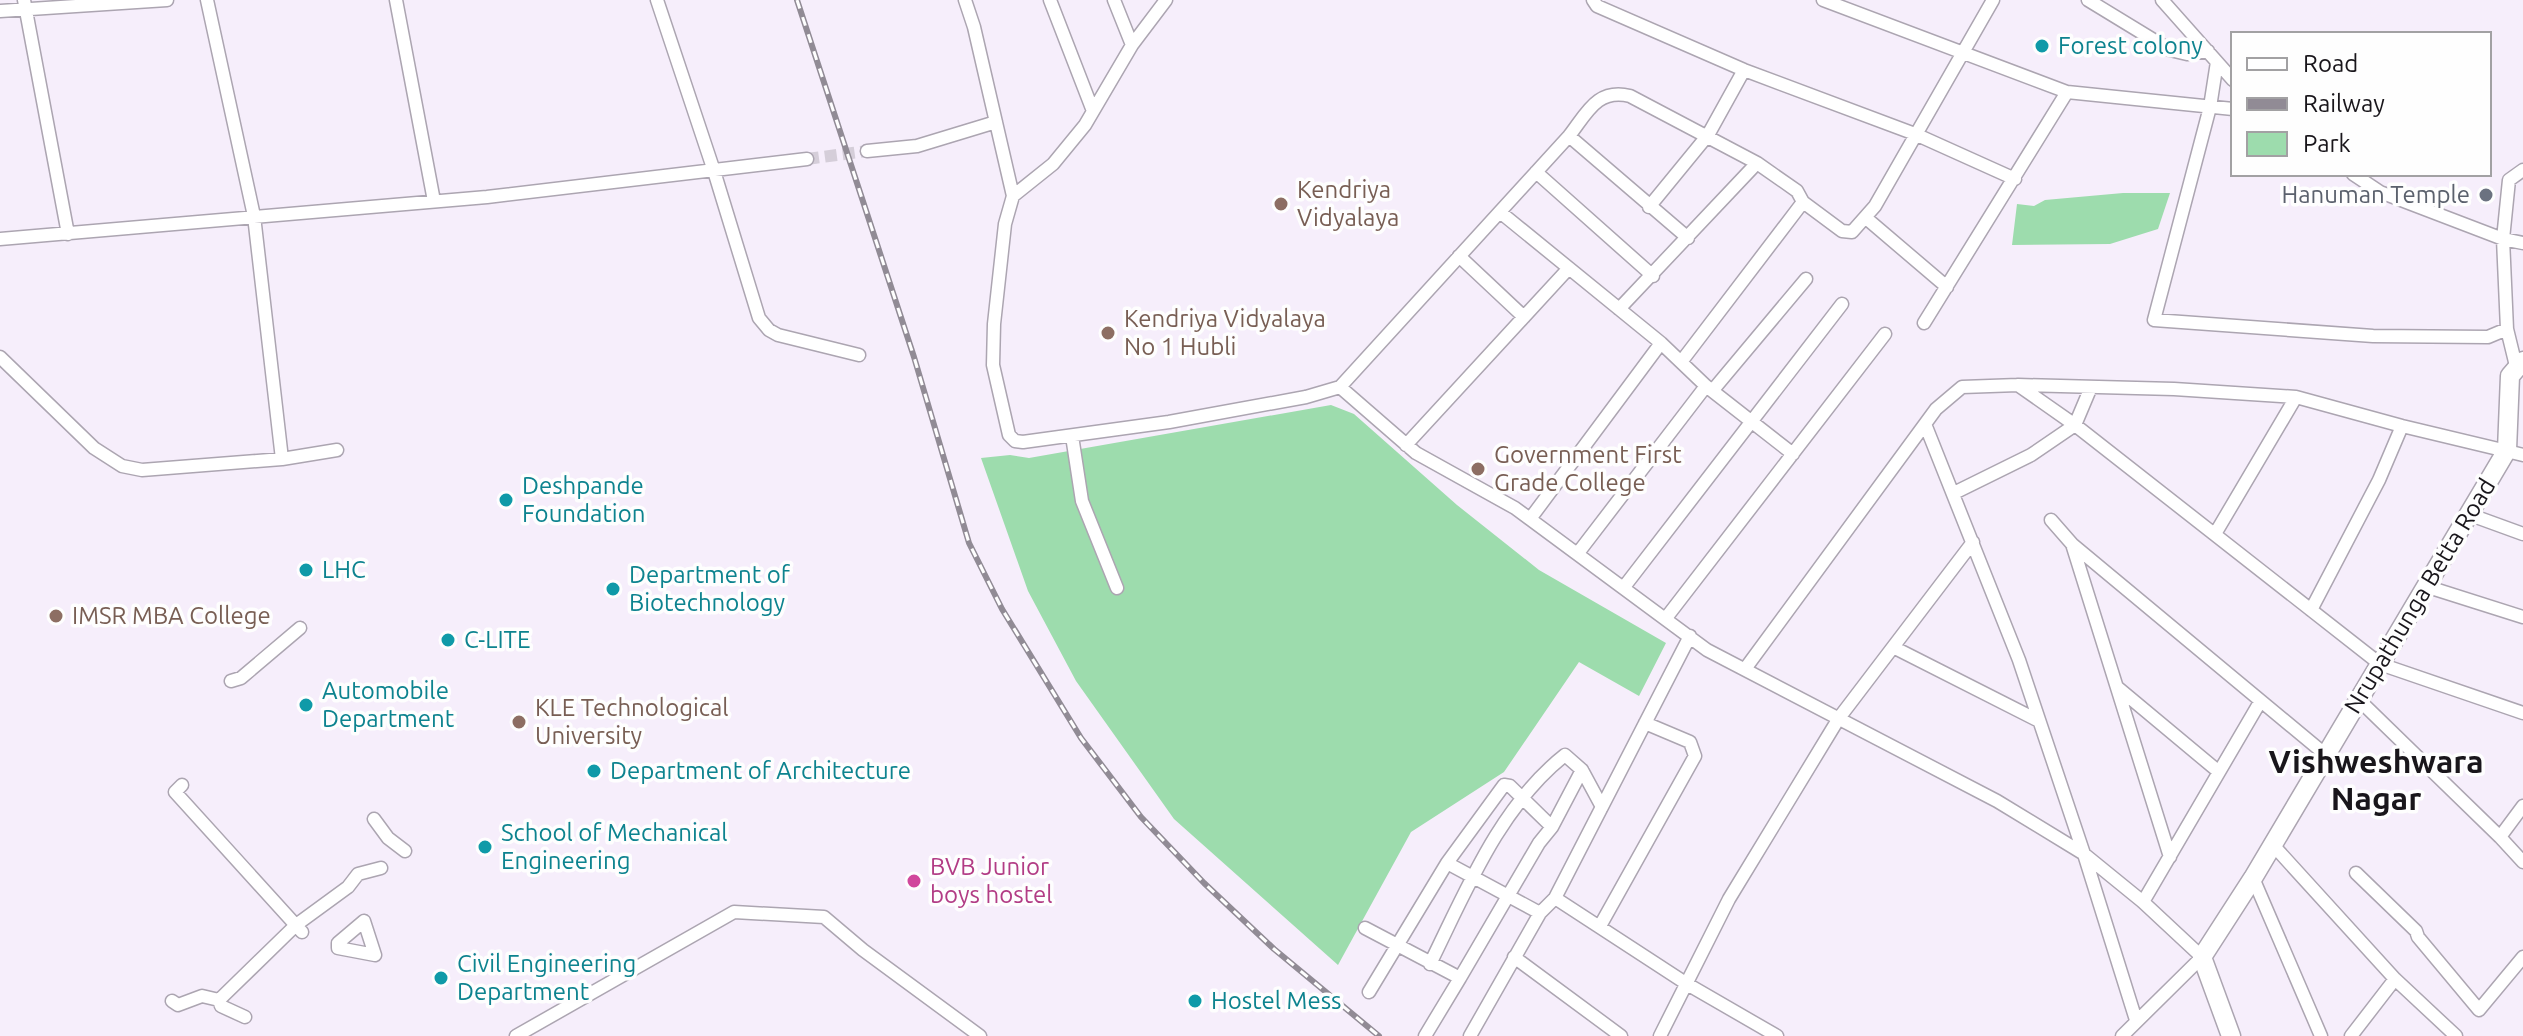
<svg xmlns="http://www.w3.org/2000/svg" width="2523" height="1036" viewBox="0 0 2523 1036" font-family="Ubuntu,sans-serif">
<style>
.green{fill:#9ddcad}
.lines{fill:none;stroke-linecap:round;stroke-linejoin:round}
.street-tunnel{stroke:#d5ced9;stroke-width:12;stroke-dasharray:12 6;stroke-linecap:butt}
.street-casing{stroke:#aca5b1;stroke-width:15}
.secondary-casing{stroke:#aca5b1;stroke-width:21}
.street{stroke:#fff;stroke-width:12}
.secondary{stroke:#fff;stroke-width:18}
.rail-casing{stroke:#918b95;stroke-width:6}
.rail{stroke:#fefefe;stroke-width:3;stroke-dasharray:9;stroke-linecap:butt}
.culture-dot{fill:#0f9aa8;stroke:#fefefe;stroke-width:3}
.worship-dot{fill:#6b7280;stroke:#fefefe;stroke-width:3}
.education-dot{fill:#8d6e63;stroke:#fefefe;stroke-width:3}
.hotel-dot{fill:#d1479c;stroke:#fefefe;stroke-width:3}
.labels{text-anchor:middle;stroke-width:7;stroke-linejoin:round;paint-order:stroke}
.culture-label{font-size:24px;fill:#0d838f;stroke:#fefefe;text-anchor:start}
.education-label{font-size:24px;fill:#785e54;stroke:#fefefe;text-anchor:start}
.worship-label{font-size:24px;fill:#5b616d;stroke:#fefefe;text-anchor:end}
.street-label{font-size:24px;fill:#19161b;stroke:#fefefe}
.hotel-label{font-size:24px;fill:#b23c85;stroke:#fefefe;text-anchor:start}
.district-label{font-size:32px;font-weight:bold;fill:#19161b;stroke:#fefefe}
</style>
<rect width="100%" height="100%" fill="#f6eefb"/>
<path class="green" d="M2123 193H2170L2158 229 2110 244 2012 245 2017 204 2034 206 2045 200Z
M1331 405 1354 414 1457 505 1539 570 1666 643 1639 696 1579 662 1504 772 1411 832 1338 965 1174 819 1076 681 1028 591 981 458 1010 455 1029 458Z"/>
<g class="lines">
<path class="street-tunnel" d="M807 159 867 151"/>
<defs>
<path id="street" d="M24 0 68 234
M207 0 254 216 282 459
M396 0 434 201
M657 0 714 171 759 318 769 330 778 335 859 355
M965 0 974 27 1013 196 1005 224 994 324 993 365 1009 435 1015 441 1023 442 1169 422 1306 397 1340 387 1569 136C1587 113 1597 88 1630 96L1757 163 1797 191 1803 202 1842 231 1852 232 1875 206 1993 0
M1050 0 1093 111
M1114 0 1132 45
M1593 0 1597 6 1744 70 1915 134 2015 179
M1823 0 2067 92
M2088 0 2170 50 2187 54 2208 51
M2162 0 2233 80
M0 11 167 0
M2217 62 2210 107 2154 320 2373 336 2488 337 2507 329
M1569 136 1688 238
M867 151 917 146 996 122
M2523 170 2509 180 2503 239 2523 243
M1536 172 1653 276
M2353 174 2380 192 2503 239 2507 329 2516 366
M1013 196 1053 164 1085 125 1132 45 1166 0
M1649 207 1708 135 1744 70
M1500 212 1661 343 1706 386 1793 454
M1866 218 1947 287
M0 239 487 197 807 159
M1459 256 1524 317
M1619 309 1757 163
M1924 323 2067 92 2233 109
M0 357 94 448 122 466 142 470 282 459 337 450
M1681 362 1803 202
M2018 385 2075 425 2380 664 2523 713
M1340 387 1416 453 1515 508 1707 650 1997 801 2084 854 2143 902 2202 957 2122 1036
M1713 390 1806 279
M1925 424 2019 660 2084 854 2136 1020
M1072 436 1082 501 1117 588
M1406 445 1569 268
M1954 493 2031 455 2075 425 2091 387
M2468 514 2523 534
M1530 519 1661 343
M2051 520 2072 544 2170 857
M2215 534 2296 397
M2072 544 2326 755
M1578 553 1706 386
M2425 586 2523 617
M1624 587 1842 304
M2311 610 2379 480 2402 426
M1666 618 1885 334
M1690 636 1555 898 1687 984 1777 1036
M1893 647 2039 721
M1745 669 1936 409 1962 387 2018 385 2174 389 2296 397 2402 426 2523 455
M231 681 241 678 300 628
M2117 687 2219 772
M2358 699 2500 837 2523 806
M182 785 175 792 302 932
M374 819 388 838 405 851
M2500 837 2523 862
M2273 845 2395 979 2456 1036
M1447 863 1504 785 1510 786 1552 827
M2356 873 2416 931 2418 937 2479 1010 2523 957
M2253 878 2321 1036
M2143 902 2260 702
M364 921 375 955 338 948V943Z
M296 925 348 887 358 874 381 868
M1600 926 1695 756 1690 742 1645 723
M1365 928 1460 978 1425 1036
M1514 957 1621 1036
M1430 964C1466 891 1500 806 1565 755L1582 770
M1460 978 1539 843 1552 827 1582 770 1602 807
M1369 992 1447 863 1540 913 1555 898
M219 1000 221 1006 245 1017
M172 1001 178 1005 202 996 219 1000 296 925
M516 1036 734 912 824 917 863 950 980 1036
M1470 1036 1540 913
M1660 1036 1729 899 1839 718 1973 542
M2351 1036 2395 979"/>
<path id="secondary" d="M2231 1036 2202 957 2253 878 2507 450 2510 376 2523 361"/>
</defs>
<use href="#street" class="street-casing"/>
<use href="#secondary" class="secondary-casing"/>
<use href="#street" class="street"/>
<use href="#secondary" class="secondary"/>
<defs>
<path id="rail" d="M797 0 914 357 969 543 1002 609 1081 738 1141 817 1204 883 1274 949 1379 1036"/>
</defs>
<use href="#rail" class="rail-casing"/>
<use href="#rail" class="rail"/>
</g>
<g class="culture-dot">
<circle cx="2042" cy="46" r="8"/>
<circle cx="506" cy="500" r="8"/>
<circle cx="306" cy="570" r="8"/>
<circle cx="613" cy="589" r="8"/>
<circle cx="448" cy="640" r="8"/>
<circle cx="306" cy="705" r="8"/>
<circle cx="594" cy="771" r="8"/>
<circle cx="485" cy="847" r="8"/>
<circle cx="441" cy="978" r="8"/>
<circle cx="1195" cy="1001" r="8"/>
</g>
<circle class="worship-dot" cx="2486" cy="195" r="8"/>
<g class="education-dot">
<circle cx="1281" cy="204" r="8"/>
<circle cx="1108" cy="333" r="8"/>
<circle cx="1478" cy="469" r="8"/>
<circle cx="56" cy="616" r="8"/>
<circle cx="519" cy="722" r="8"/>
</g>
<circle class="hotel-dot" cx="914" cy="881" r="8"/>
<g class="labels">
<g class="culture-label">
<text x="2058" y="54">Forest colony</text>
<text x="522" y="494">Deshpande<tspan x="522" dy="28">Foundation</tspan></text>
<text x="322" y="578">LHC</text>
<text x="629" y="583">Department of<tspan x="629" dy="28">Biotechnology</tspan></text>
<text x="464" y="648">C-LITE</text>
<text x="322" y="699">Automobile<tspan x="322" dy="28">Department</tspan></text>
<text x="610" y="779">Department of Architecture</text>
<text x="501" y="841">School of Mechanical<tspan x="501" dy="28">Engineering</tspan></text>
<text x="457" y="972">Civil Engineering<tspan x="457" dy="28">Department</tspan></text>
<text x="1211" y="1009">Hostel Mess</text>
</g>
<g class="education-label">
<text x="1297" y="198">Kendriya<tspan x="1297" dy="28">Vidyalaya</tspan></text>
<text x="1124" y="327">Kendriya Vidyalaya<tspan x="1124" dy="28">No 1 Hubli</tspan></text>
<text x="1494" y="463">Government First<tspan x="1494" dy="28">Grade College</tspan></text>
<text x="72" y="624">IMSR MBA College</text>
<text x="535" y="716">KLE Technological<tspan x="535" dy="28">University</tspan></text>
</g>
<g class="worship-label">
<text x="2470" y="203">Hanuman Temple</text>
</g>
<g class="street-label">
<text transform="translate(2420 596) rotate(-59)" y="8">Nrupathunga Betta Road</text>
</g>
<g class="hotel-label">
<text x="930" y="875">BVB Junior<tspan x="930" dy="28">boys hostel</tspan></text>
</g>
<g class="district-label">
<text x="2376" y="773">Vishweshwara<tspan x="2376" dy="37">Nagar</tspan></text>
</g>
</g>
<rect x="2231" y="32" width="260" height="144" fill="#fefefe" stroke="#a2a1a3" stroke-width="2"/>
<rect x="2247" y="58" width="40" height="12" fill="#ffffff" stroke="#a2a1a3" stroke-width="2"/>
<text x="2303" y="72" font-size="24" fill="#19161b">Road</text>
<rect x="2247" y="98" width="40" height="12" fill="#918b95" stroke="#a2a1a3" stroke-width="2"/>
<text x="2303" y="112" font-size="24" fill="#19161b">Railway</text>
<rect x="2247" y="132" width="40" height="24" fill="#9ddcad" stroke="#a2a1a3" stroke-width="2"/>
<text x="2303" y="152" font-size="24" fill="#19161b">Park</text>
</svg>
